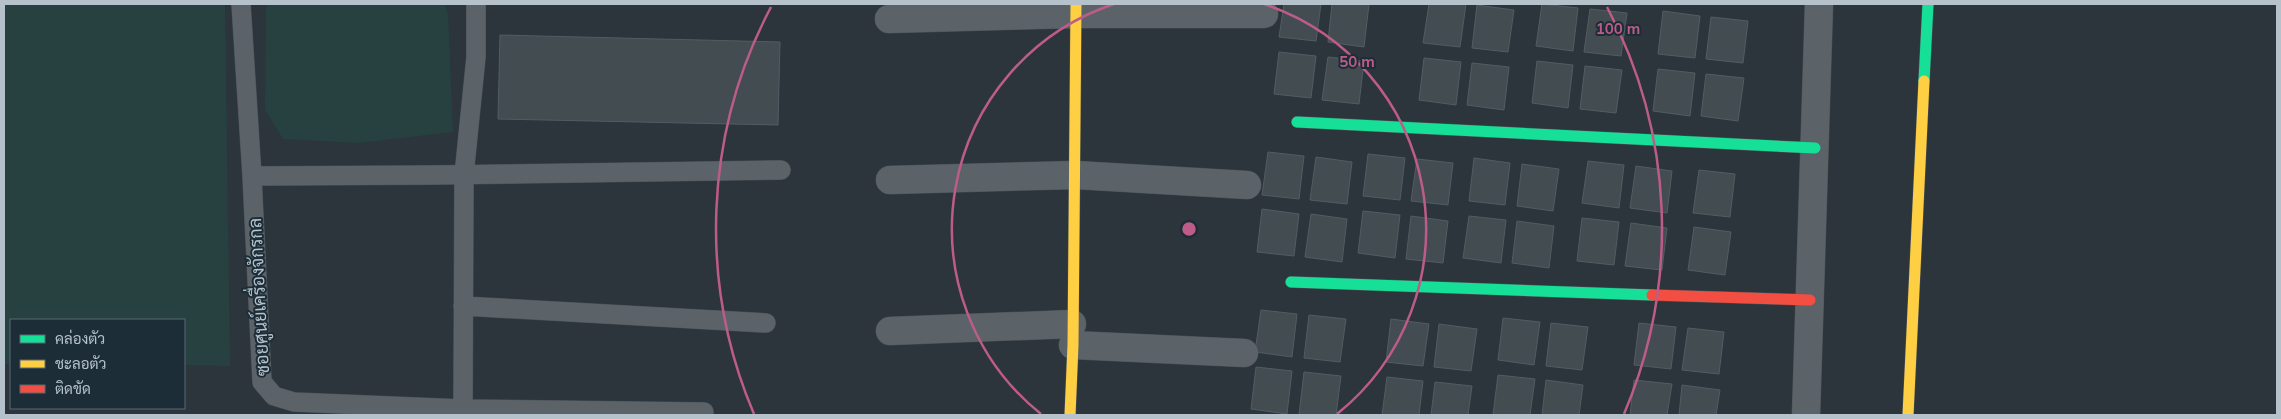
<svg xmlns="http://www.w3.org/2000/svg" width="2281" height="419" viewBox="0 0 2281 419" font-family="Mulish,Sarabun,sans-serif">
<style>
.green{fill:#274140}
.building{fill:#434c51;stroke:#535c63}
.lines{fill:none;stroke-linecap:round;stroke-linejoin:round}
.lane-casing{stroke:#495055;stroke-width:20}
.street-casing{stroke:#495055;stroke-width:29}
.fast-casing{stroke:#495055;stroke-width:12}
.slow-casing{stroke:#495055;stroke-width:12}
.jam-casing{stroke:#495055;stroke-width:12}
.lane{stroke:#5b6369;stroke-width:19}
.street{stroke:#5b6369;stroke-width:28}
.fast{stroke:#16e098;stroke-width:11}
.slow{stroke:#ffcf43;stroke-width:11}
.jam{stroke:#f24e42;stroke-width:11}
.ring{fill:none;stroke:#bd5c88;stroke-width:2.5}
.labels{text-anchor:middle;stroke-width:4;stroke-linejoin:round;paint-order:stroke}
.street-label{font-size:18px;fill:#b5c2cc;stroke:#1d2d37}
.centre{fill:#bd5c88;stroke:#1d2d37;stroke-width:2.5}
.ring-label{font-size:15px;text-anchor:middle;font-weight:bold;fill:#bd5c88;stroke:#1d2d37;stroke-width:4;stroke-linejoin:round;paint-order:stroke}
</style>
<rect width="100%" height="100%" fill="#2b353b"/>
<path class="green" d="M4 4H225L230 366 184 365V320H11V364H4Z
M266 4H445L448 15 453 132 358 143 283 139 265 110Z"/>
<path class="building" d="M1284 4H1321L1316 41 1279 37Z
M1332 4H1369L1364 47 1328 42Z
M1429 4H1466L1460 47 1423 43Z
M1542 4 1578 8 1573 51 1536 46Z
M1477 5 1514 10 1508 52 1472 48Z
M1590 9 1627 13 1621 56 1584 52Z
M1663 11 1700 16 1695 58 1658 54Z
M1711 17 1748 21 1743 63 1706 59Z
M500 35 780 42 778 125 498 119Z
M1279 52 1316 56 1311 98 1274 94Z
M1328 57 1364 61 1359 104 1322 100Z
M1424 58 1461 62 1456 105 1419 100Z
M1537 61 1573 65 1568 108 1532 103Z
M1472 63 1509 67 1504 110 1467 105Z
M1585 66 1622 70 1616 113 1580 109Z
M1658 69 1695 73 1690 116 1653 111Z
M1706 74 1744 78 1738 121 1701 116Z
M1268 152 1304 156 1299 199 1262 195Z
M1368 154 1405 158 1400 200 1363 196Z
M1316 157 1352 162 1347 204 1310 200Z
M1474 158 1510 163 1505 205 1469 201Z
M1417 159 1453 163 1448 205 1411 201Z
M1588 161 1624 165 1619 208 1582 203Z
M1522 164 1559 169 1553 211 1517 206Z
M1636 166 1672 171 1667 213 1630 208Z
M1699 170 1735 174 1730 217 1693 213Z
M1262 209 1299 214 1294 256 1257 252Z
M1363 211 1400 215 1395 258 1358 253Z
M1311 214 1347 219 1342 262 1305 257Z
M1411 216 1448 221 1443 263 1406 259Z
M1469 216 1506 220 1501 263 1463 258Z
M1582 218 1619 222 1614 265 1577 261Z
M1517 221 1554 226 1549 268 1512 263Z
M1631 223 1667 228 1662 270 1625 266Z
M1694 227 1731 232 1725 275 1688 270Z
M1261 310 1297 314 1292 357 1255 352Z
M1309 315 1346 319 1340 362 1304 358Z
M1503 318 1540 322 1534 365 1498 360Z
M1391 319 1429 324 1423 366 1386 362Z
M1551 323 1588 327 1582 370 1546 366Z
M1639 323 1676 327 1671 369 1634 365Z
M1439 324 1477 329 1471 371 1434 367Z
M1688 328 1724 332 1719 374 1682 370Z
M1256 367 1292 371 1287 414 1251 409Z
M1304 372 1341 376 1336 415H1299Z
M1498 375 1535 379 1530 415H1493Z
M1387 377 1423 381 1419 415H1382Z
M1546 380 1583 385 1579 415H1542Z
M1634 380 1672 384 1667 415H1630Z
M1435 382 1472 386 1468 415H1431Z
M1682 385 1720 390 1716 415H1679Z"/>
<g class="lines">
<defs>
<path id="lane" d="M241 4 252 176 262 382 274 396 294 402 463 409 704 412
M252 176 435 175 781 170
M463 306 766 323
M463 409 464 175 476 57V4"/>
<path id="street" d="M889 19 1076 14H1264
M890 180 1076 175 1247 185
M890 331 1072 324
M1073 345 1244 353
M1806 415 1819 4"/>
<path id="fast" d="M1924 81 1928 4
M1297 122 1815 148
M1291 282 1652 295"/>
<path id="slow" d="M1070 415 1073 345 1076 4
M1908 415 1924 81"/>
<path id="jam" d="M1652 295 1810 300"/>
</defs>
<use href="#lane" class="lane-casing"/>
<use href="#street" class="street-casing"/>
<use href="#fast" class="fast-casing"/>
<use href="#slow" class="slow-casing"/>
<use href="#jam" class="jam-casing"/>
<use href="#lane" class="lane"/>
<use href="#street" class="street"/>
<use href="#fast" class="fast"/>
<use href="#slow" class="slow"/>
<use href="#jam" class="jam"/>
</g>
<g class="ring">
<path d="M1041 414A237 237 0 0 1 1114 4M1264 4A237 237 0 0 1 1337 414"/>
<path d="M754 414A473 473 0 0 1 771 7M1607 7A473 473 0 0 1 1624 414"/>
</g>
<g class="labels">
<g class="street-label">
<text transform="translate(259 297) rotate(-93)" y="6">ซอยศูนย์เครื่องจักรกล</text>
</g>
</g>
<circle cx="1189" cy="229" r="8" class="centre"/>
<g class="ring-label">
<text x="1618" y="34">100 m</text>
<text x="1357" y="67">50 m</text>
</g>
<rect width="2281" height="419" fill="none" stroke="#b5c2cc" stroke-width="10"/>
<rect x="10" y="319" width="175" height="90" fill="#1d2d37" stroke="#5a6973"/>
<rect x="20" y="335" width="25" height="8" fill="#16e098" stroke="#5a6973"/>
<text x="55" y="344" font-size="15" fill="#b5c2cc">คล่องตัว</text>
<rect x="20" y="360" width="25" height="8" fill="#ffcf43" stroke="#5a6973"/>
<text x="55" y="369" font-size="15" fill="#b5c2cc">ชะลอตัว</text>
<rect x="20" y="385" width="25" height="8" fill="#f24e42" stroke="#5a6973"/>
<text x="55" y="394" font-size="15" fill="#b5c2cc">ติดขัด</text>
</svg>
